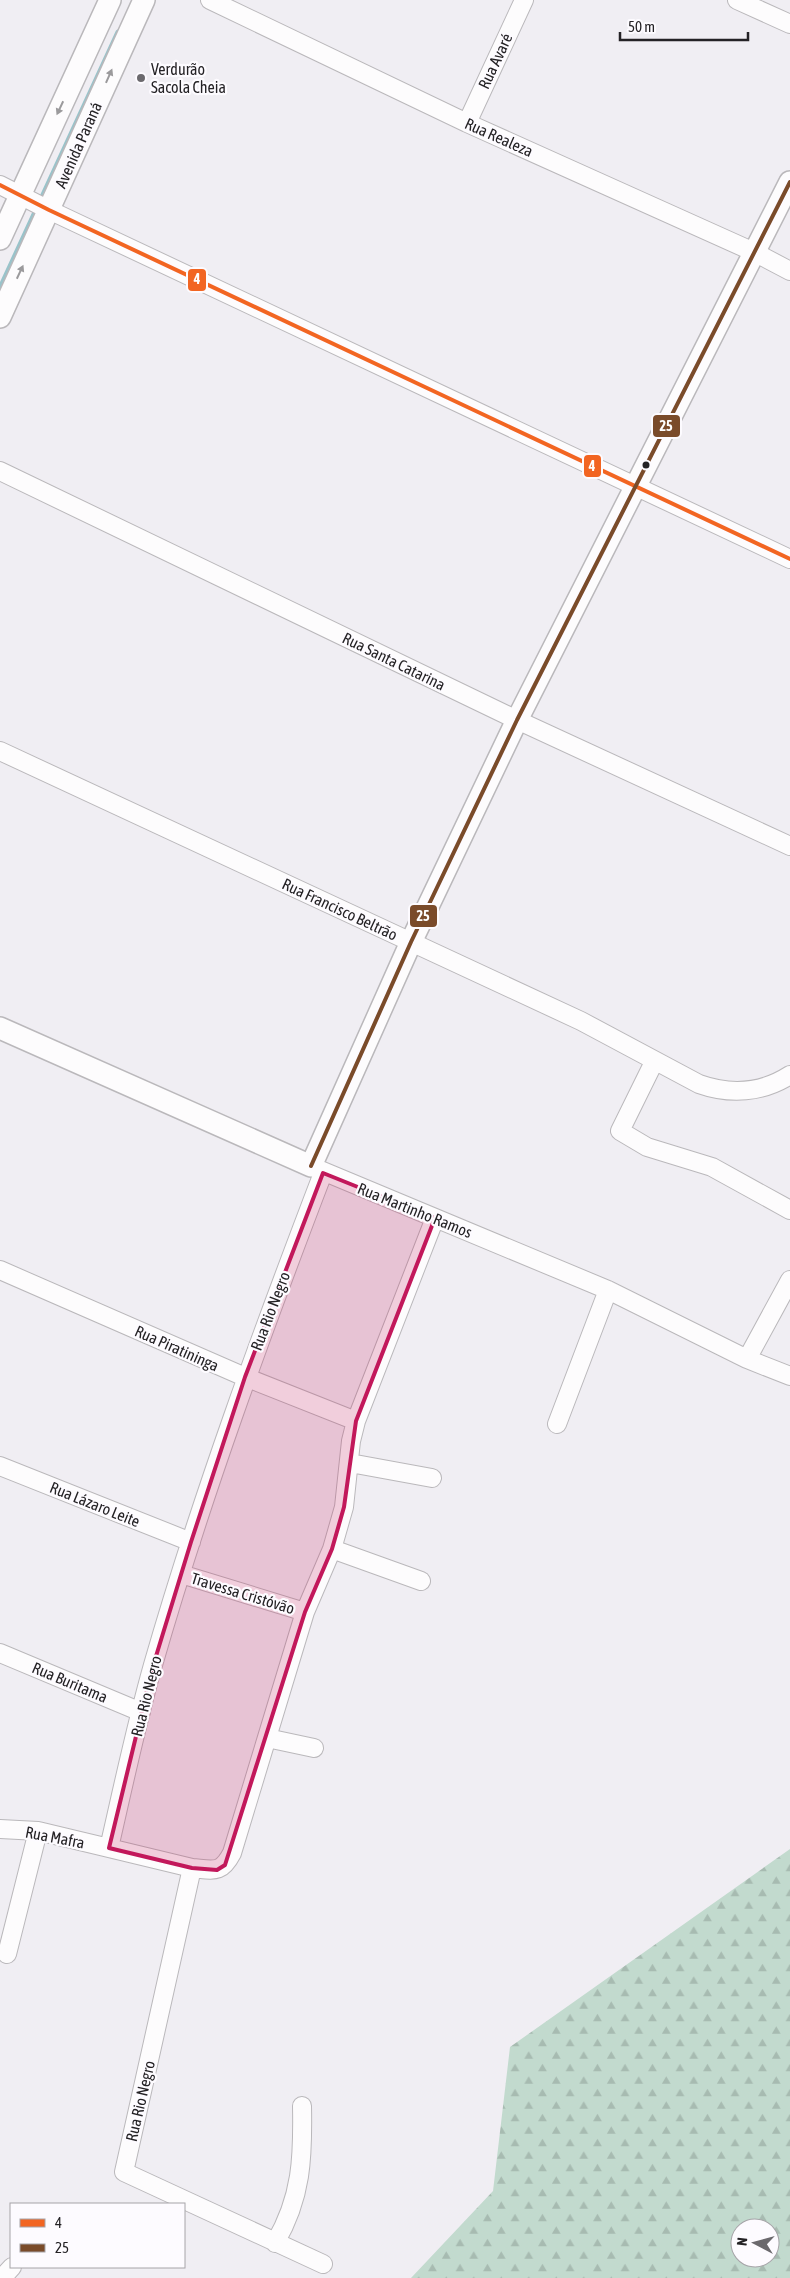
<svg xmlns="http://www.w3.org/2000/svg" width="790" height="2278" viewBox="0 0 790 2278" font-family="'Asap Condensed',sans-serif">
<style>
.forest{fill:url(#forest-firs);fill-rule:evenodd}
.lines{fill:none;stroke-linecap:round;stroke-linejoin:round}
.stream{stroke:#99c3ca;stroke-width:5}
.minor-casing{stroke:#bab8bb;stroke-width:20}
.tertiary-casing{stroke:#bab8bb;stroke-width:24}
.minor{stroke:#fdfcfd;stroke-width:18}
.tertiary{stroke:#fdfcfd;stroke-width:21}
.bus-1-casing{stroke:#fdfbff;stroke-width:8}
.bus-2-casing{stroke:#fdfbff;stroke-width:8}
.bus-1{stroke:#f26522;stroke-width:4}
.bus-2{stroke:#7a4b2a;stroke-width:4}
.oneway{fill:#9b9a9c}
.marked{fill:#c2185b;fill-opacity:0.2;stroke:#c2185b;stroke-width:4;stroke-linejoin:round}
.poi-dot{fill:#6b696d;stroke:#fdfbff;stroke-width:2}
.bus-dot{fill:#242225;stroke:#fdfbff;stroke-width:2}
.labels{text-anchor:middle;stroke-width:4.5;stroke-linejoin:round;paint-order:stroke}
.street-label{font-size:16px;fill:#242225;stroke:#fdfbff}
.poi-label{font-size:16px;fill:#242225;stroke:#fdfbff;text-anchor:start}
.line-badge{stroke:#fdfbff;stroke-width:2}
.badge-label{font-size:14px;text-anchor:middle;font-weight:bold;fill:#fff}
</style>
<defs>
<pattern id="forest-firs" width="22" height="20" patternUnits="userSpaceOnUse" patternTransform="scale(1.25)"><rect width="22" height="20" fill="#c2dace"/><path d="M5 1l3.5 6h-7zM16 11l3.5 6h-7z" fill="#a7bbb1"/></pattern>
</defs>
<rect width="100%" height="100%" fill="#f0eef3"/>
<path class="forest" d="M790 1849V2278H411L493 2191 510 2047ZM740 2228H770V2258H740Z"/>
<g class="lines">
<path class="stream" d="M0 288 118 32"/>
<defs>
<path id="minor" d="M210 0 467 123 754 252 790 271
M737 0 790 24
M467 123 524 0
M0 185 49 210 790 559
M0 471 517 720 790 846
M0 751 581 1021 699 1084C730 1095 762 1093 790 1075
M654 1062 620 1131 647 1147 712 1167 790 1210
M313 1167 608 1290 747 1359 790 1280
M323 1173C261 1335 201 1498 153 1665 136 1725 123 1787 109 1848L192 1868 124 2172 323 2264
M0 1270 245 1377 356 1421
M747 1359 790 1376
M557 1424 608 1290
M350 1463 432 1478
M0 1466 191 1542
M332 1549 421 1581
M181 1574 305 1612
M0 1653 141 1712
M267 1738 314 1748
M0 1829 38 1831 109 1848
M192 1868C214 1870 221 1874 232 1853L305 1612 332 1549 344 1507 351 1441 356 1421 435 1218
M7 1954 38 1831
M275 2243C302 2197 303 2157 302 2106
M2 2278 12 2267"/>
<path id="tertiary" d="M0 239 110 0
M0 317 144 0
M0 1028 311 1166 411 942 517 720 790 182"/>
</defs>
<use href="#minor" class="minor-casing"/>
<use href="#tertiary" class="tertiary-casing"/>
<use href="#minor" class="minor"/>
<use href="#tertiary" class="tertiary"/>
<defs>
<path id="bus-1" d="M0 185 49 210 790 559"/>
<path id="bus-2" d="M311 1166 411 942 517 720 790 182"/>
</defs>
<use href="#bus-1" class="bus-1-casing"/>
<use href="#bus-2" class="bus-2-casing"/>
<use href="#bus-1" class="bus-1"/>
<use href="#bus-2" class="bus-2"/>
</g>
<defs><path id="oneway-solid" d="M-6-.8H1V-3.2L6.5 0L1 3.2V.8H-6Z" transform="scale(1.25)"/></defs>
<g class="oneway">
<use href="#oneway-solid" transform="translate(109 76) rotate(-66)"/>
<use href="#oneway-solid" transform="translate(60 108) rotate(115)"/>
<use href="#oneway-solid" transform="translate(20 272) rotate(-65)"/>
</g>
<path class="marked" d="M323 1173 435 1218 356 1421 344 1507 332 1549 305 1612 225 1865 217 1870 192 1868 109 1848 153 1666 191 1542 245 1377Z"/>
<circle class="poi-dot" cx="141" cy="78" r="5"/>
<circle class="bus-dot" cx="646" cy="465" r="4.5"/>
<g class="labels">
<g class="street-label">
<text transform="translate(495 61) rotate(-65)" y="6">Rua Avaré</text>
<text transform="translate(499 137) rotate(24)" y="6">Rua Realeza</text>
<text transform="translate(78 145) rotate(-66)" y="6">Avenida Paraná</text>
<text transform="translate(394 661) rotate(26)" y="6">Rua Santa Catarina</text>
<text transform="translate(340 909) rotate(25)" y="6">Rua Francisco Beltrão</text>
<text transform="translate(415 1210) rotate(22)" y="6">Rua Martinho Ramos</text>
<text transform="translate(270 1311) rotate(-69)" y="6">Rua Rio Negro</text>
<text transform="translate(177 1348) rotate(24)" y="6">Rua Piratininga</text>
<text transform="translate(95 1504) rotate(22)" y="6">Rua Lázaro Leite</text>
<text transform="translate(243 1593) rotate(17)" y="6">Travessa Cristóvão</text>
<text transform="translate(70 1682) rotate(23)" y="6">Rua Buritama</text>
<text transform="translate(146 1696) rotate(-76)" y="6">Rua Rio Negro</text>
<text transform="translate(55 1837) rotate(11)" y="6">Rua Mafra</text>
<text transform="translate(140 2101) rotate(-77)" y="6">Rua Rio Negro</text>
</g>
<g class="poi-label">
<text x="151" y="75">Verdurão<tspan x="151" dy="18">Sacola Cheia</tspan></text>
</g>
</g>
<g class="line-badge">
<rect x="187" y="268" width="20" height="24" rx="5" fill="#f26522"/>
<rect x="652" y="414" width="29" height="24" rx="5" fill="#7a4b2a"/>
<rect x="583" y="454" width="19" height="24" rx="5" fill="#f26522"/>
<rect x="409" y="904" width="29" height="24" rx="5" fill="#7a4b2a"/>
</g>
<g class="badge-label">
<text x="197" y="284">4</text>
<text x="666" y="431">25</text>
<text x="592" y="471">4</text>
<text x="423" y="921">25</text>
</g>
<rect x="10" y="2203" width="175" height="65" fill="#fdfbff" stroke="#a6a4a8"/>
<rect x="20" y="2219" width="25" height="8" fill="#f26522" stroke="#a6a4a8"/>
<text x="55" y="2228" font-size="15" fill="#242225">4</text>
<rect x="20" y="2244" width="25" height="8" fill="#7a4b2a" stroke="#a6a4a8"/>
<text x="55" y="2253" font-size="15" fill="#242225">25</text>
<g transform="translate(755 2243) rotate(276)"><circle r="24" fill="#fdfbff" stroke="#a6a4a8"/>
<path d="M0-4L9 19L0 12L-9 19Z" fill="#6b696d"/>
<text y="-8" font-size="14" font-weight="bold" text-anchor="middle" fill="#242225">N</text>
</g>
<path d="M620 32v8h128v-8" fill="none" stroke="#242225" stroke-width="2.5"/>
<text x="628" y="32" font-size="15" fill="#242225" stroke="#fdfbff" stroke-width="4" paint-order="stroke">50 m</text>
</svg>
